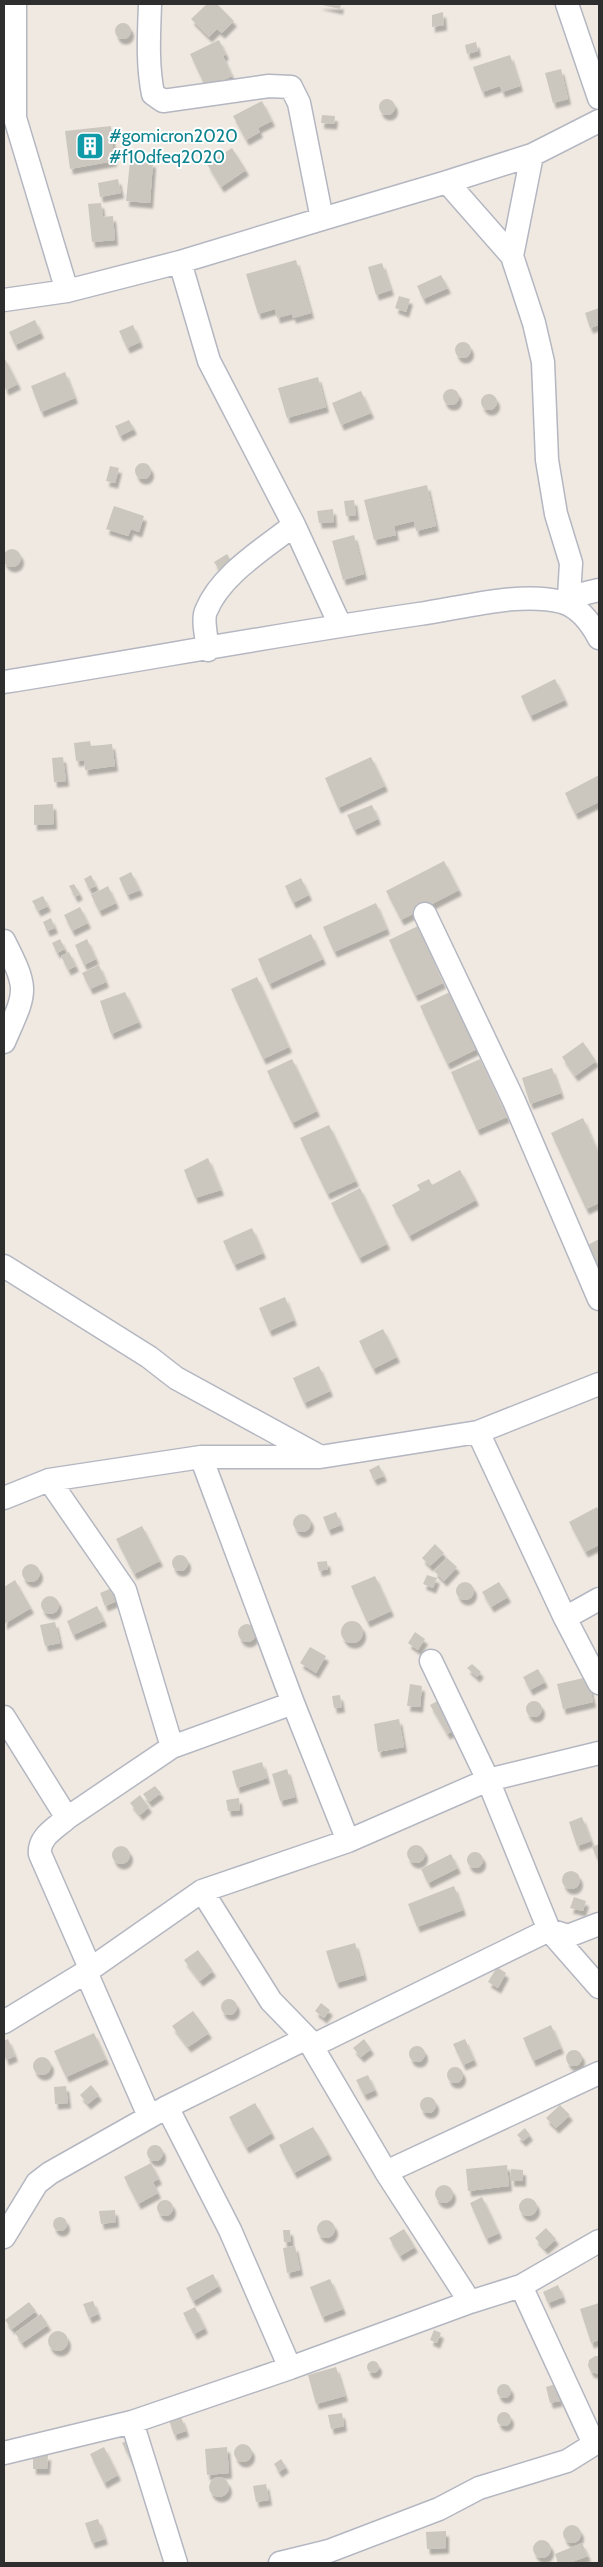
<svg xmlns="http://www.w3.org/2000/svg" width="603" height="2567" viewBox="0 0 603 2567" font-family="Cabin,sans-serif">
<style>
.building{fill:#cbc7bf;filter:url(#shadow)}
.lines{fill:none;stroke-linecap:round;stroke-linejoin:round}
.street-casing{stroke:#b4b7c1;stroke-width:25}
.street{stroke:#fff;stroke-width:22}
.labels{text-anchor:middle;stroke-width:4;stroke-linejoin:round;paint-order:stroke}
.culture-label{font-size:18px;fill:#0d838f;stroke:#fff;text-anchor:start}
</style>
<defs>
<filter id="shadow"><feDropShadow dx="3" dy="5.5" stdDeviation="1" flood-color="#0004"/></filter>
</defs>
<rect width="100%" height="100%" fill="#efe9e1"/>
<path class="building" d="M207 4H217L234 21 222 33 217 29 209 37 191 19Z
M318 4H341L340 9Z
M443 12 444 25 432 27V15Z
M115 31a8 8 0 1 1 16 0a8 8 0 1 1-16 0Z
M219 40 226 54 223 56 232 76 206 88 190 54Z
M476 42 478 51 467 54 465 45Z
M510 55 520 86 502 92 500 86 482 92 473 67Z
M561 69 568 99 553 103 545 73Z
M379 107a8 8 0 1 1 16 0a8 8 0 1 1-16 0Z
M262 101 272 121 258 128 260 132 246 140 233 116Z
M322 115 335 116 334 124 321 123Z
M111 126 114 161 70 169 65 131Z
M232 148 246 170 221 187 207 164Z
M130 161 153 162 150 203 126 201Z
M118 179 121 193 100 197 98 183Z
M101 203 103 217 113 216 115 240 92 242 88 204Z
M296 260 311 313 293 318 292 314 277 318 275 309 258 314 246 274Z
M382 263 391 290 376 295 368 267Z
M441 275 448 288 423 299 417 286Z
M399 296 410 299 406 312 395 308Z
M599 308V325L590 328 585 313Z
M35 320 41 333 15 345 9 332Z
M133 325 140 342 127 348 119 331Z
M455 350a8 8 0 1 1 16 0a8 8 0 1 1-16 0Z
M4 357 18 384 6 390 4 386Z
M65 372 75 398 41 412 31 386Z
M318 377 326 407 287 418 278 388Z
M443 397a8 8 0 1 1 16 0a8 8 0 1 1-16 0Z
M361 391 371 413 341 425 332 403Z
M481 402a8 8 0 1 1 16 0a8 8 0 1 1-16 0Z
M129 420 134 429 120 436 115 426Z
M135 471a8 8 0 1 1 16 0a8 8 0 1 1-16 0Z
M110 466 119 468 115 483 106 481Z
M427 485 436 526 416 531 414 521 394 526 396 535 374 540 364 500Z
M354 500 356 515 346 516 344 501Z
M114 506 144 516 139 532 131 529 128 536 106 529Z
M333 509 334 522 319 523 317 511Z
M354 535 364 574 343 580 332 541Z
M3 558a9 9 0 1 1 18 0a9 9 0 1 1-18 0Z
M227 554 235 567 222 575 214 562Z
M555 679 565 700 530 716 521 696Z
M90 741 91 746 112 744 115 766 85 770 84 760 76 761 74 743Z
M63 757 66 781 54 782 52 758Z
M371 757 385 786 338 808 325 778Z
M599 775V802L575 814 565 793Z
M53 804 54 824 34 825V805Z
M372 805 378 819 354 830 347 815Z
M444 861 459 890 401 920 386 891Z
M131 872 140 890 127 895 119 878Z
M91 875 96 886 89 889 84 879Z
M301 878 309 895 293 903 285 886Z
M74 884 80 894 75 897 69 886Z
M108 886 116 903 99 911 91 895Z
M43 896 48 906 38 911 32 901Z
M376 903 387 929 334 952 323 927Z
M80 907 88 923 72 931 64 915Z
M51 918 55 928 47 931 43 922Z
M418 926 443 983 415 996 389 940Z
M311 934 323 959 269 984 258 959Z
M60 939 65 949 57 953 52 943Z
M87 939 96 959 84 965 75 945Z
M69 952 76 966 68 970 61 956Z
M99 965 106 982 90 989 82 973Z
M257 977 289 1047 263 1059 231 989Z
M125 992 139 1022 111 1034 100 1001Z
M450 992 477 1049 447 1064 420 1006Z
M583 1042 596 1061 575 1076 562 1057Z
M292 1059 317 1111 292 1123 267 1071Z
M480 1059 507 1117 477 1130 451 1072Z
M552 1068 561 1093 530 1104 522 1078Z
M583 1118 599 1154V1203L586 1209 551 1133Z
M329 1125 356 1181 327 1194 300 1138Z
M208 1158 221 1190 195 1198 184 1170Z
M460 1170 476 1200 409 1236 392 1205 420 1190 417 1185 429 1179 432 1185Z
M360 1188 387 1244 359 1258 331 1203Z
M252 1228 263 1253 234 1265 223 1241Z
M599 1239V1272L586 1246Z
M285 1297 294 1320 269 1331 259 1308Z
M383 1329 397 1357 373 1369 359 1341Z
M319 1366 330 1391 304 1403 293 1378Z
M379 1465 384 1476 374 1480 369 1470Z
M597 1507 599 1512V1545L585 1552 569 1522Z
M336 1512 341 1525 328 1530 323 1517Z
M293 1523a9 9 0 1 1 18 0a9 9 0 1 1-18 0Z
M142 1526 160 1561 134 1574 116 1539Z
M435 1544 444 1553 430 1566 422 1558Z
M172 1563a8 8 0 1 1 16 0a8 8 0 1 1-16 0Z
M447 1558 457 1567 444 1581 434 1571Z
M327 1561 328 1569 319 1571 317 1562Z
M22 1573a9 9 0 1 1 18 0a9 9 0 1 1-18 0Z
M427 1575 437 1578 433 1588 423 1584Z
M375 1576 391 1611 367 1622 351 1586Z
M15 1580 31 1608 4 1624V1587Z
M456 1591a9 9 0 1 1 18 0a9 9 0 1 1-18 0Z
M499 1582 508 1597 491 1607 482 1592Z
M112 1588 117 1601 105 1606 100 1593Z
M41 1605a9 9 0 1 1 18 0a9 9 0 1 1-18 0Z
M97 1606 104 1621 73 1635 67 1621Z
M341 1632a11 11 0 1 1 22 0a11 11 0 1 1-22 0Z
M55 1622 60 1643 45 1646 40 1625Z
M238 1633a9 9 0 1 1 18 0a9 9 0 1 1-18 0Z
M415 1632 425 1639 418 1650 408 1643Z
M310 1647 326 1656 316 1673 300 1663Z
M472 1664 481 1672 477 1677 467 1668Z
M538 1669 545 1682 530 1690 523 1677Z
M588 1677 593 1702 563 1709 557 1684Z
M410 1684 422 1686 420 1707 407 1706Z
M340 1695 342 1707 334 1708 332 1696Z
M445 1697 461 1727 447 1734 430 1705Z
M526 1709a8 8 0 1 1 16 0a8 8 0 1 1-16 0Z
M399 1719 404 1747 378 1752 374 1724Z
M262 1762 267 1778 237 1788 232 1771Z
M287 1769 295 1797 280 1801 272 1774Z
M155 1786 161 1793 149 1802 143 1794Z
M140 1795 149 1807 140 1815 130 1803Z
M239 1798 240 1810 228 1811 226 1800Z
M582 1817 591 1841 577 1846 569 1822Z
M599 1844V1863L592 1847Z
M407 1854a9 9 0 1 1 18 0a9 9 0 1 1-18 0Z
M112 1855a9 9 0 1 1 18 0a9 9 0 1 1-18 0Z
M467 1860a8 8 0 1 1 16 0a8 8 0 1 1-16 0Z
M451 1854 458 1868 428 1883 421 1869Z
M562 1880a9 9 0 1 1 18 0a9 9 0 1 1-18 0Z
M454 1886 463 1910 417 1927 408 1904Z
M574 1897 586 1901 583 1911 570 1908Z
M355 1943 364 1975 336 1983 326 1951Z
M198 1950 213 1971 200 1981 184 1960Z
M497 1967 506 1973 498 1988 488 1982Z
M221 2007a8 8 0 1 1 16 0a8 8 0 1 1-16 0Z
M321 2003 330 2010 324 2018 315 2011Z
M193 2011 209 2033 188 2047 172 2026Z
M551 2025 561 2048 533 2061 523 2038Z
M94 2033 106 2059 66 2077 54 2051Z
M8 2039 15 2056 6 2060 4 2054V2041Z
M364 2039 371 2049 361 2057 353 2048Z
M465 2039 474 2060 463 2065 453 2044Z
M409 2054a8 8 0 1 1 16 0a8 8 0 1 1-16 0Z
M566 2058a8 8 0 1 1 16 0a8 8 0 1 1-16 0Z
M33 2066a9 9 0 1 1 18 0a9 9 0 1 1-18 0Z
M447 2075a8 8 0 1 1 16 0a8 8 0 1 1-16 0Z
M368 2075 375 2090 364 2095 356 2080Z
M91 2085 99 2095 88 2104 80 2095Z
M66 2086 68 2103 55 2104 54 2087Z
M420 2105a8 8 0 1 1 16 0a8 8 0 1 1-16 0Z
M255 2103 272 2133 246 2148 229 2117Z
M560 2105 570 2115 556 2128 546 2118Z
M313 2127 329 2154 294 2173 279 2145Z
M525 2128 530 2135 523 2141 517 2135Z
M147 2153a8 8 0 1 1 16 0a8 8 0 1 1-16 0Z
M151 2163 159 2179 153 2182 158 2193 138 2204 124 2177Z
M507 2165 509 2186 468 2191 466 2169Z
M511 2169 523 2170V2181H511Z
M435 2194a9 9 0 1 1 18 0a9 9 0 1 1-18 0Z
M482 2197 499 2233 486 2239 470 2203Z
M519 2207a9 9 0 1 1 18 0a9 9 0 1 1-18 0Z
M157 2208a8 8 0 1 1 16 0a8 8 0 1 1-16 0Z
M115 2210 116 2222 101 2224 99 2211Z
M53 2224a7 7 0 1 1 14 0a7 7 0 1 1-14 0Z
M317 2229a9 9 0 1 1 18 0a9 9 0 1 1-18 0Z
M546 2228 556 2239 545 2249 535 2238Z
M404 2229 415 2247 400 2256 389 2238Z
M283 2230H290L291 2242H284Z
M295 2246 300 2270 287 2273 283 2248Z
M213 2274 219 2286 193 2301 186 2288Z
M330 2279 343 2309 322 2317 310 2287Z
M558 2285 563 2297 548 2303 543 2292Z
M93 2301 98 2314 89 2318 83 2304Z
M29 2302 36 2311 12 2329 5 2320Z
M599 2303V2340L591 2343 580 2309Z
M195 2307 205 2328 194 2334 183 2313Z
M41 2314 48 2325 22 2343 15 2333Z
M434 2330 441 2333 437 2343 430 2340Z
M48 2341a10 10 0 1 1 20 0a10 10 0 1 1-20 0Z
M595 2356H599V2374L591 2372 588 2366 589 2360Z
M367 2367a6 6 0 1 1 12 0a6 6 0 1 1-12 0Z
M336 2367 345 2396 316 2404 308 2375Z
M497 2391a7 7 0 1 1 14 0a7 7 0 1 1-14 0Z
M556 2384 560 2401 550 2403 546 2387Z
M497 2419a7 7 0 1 1 14 0a7 7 0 1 1-14 0Z
M342 2413 344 2426 331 2429 328 2415Z
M181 2417 186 2431 174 2435 169 2420Z
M133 2438 143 2458 132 2463 122 2443Z
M234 2453a9 9 0 1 1 18 0a9 9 0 1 1-18 0Z
M104 2447 118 2475 104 2483 90 2454Z
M227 2447 229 2473 207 2475 205 2449Z
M33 2455H48L47 2469H33Z
M281 2459 286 2467 279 2472 274 2464Z
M209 2487a10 10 0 1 1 20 0a10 10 0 1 1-20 0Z
M266 2484 269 2500 256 2502 253 2486Z
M98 2519 105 2539 92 2543 85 2523Z
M563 2534a9 9 0 1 1 18 0a9 9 0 1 1-18 0Z
M446 2531V2548L427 2549 426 2532Z
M533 2549a9 9 0 1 1 18 0a9 9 0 1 1-18 0Z
M582 2543 588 2556 569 2563H558L555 2554Z"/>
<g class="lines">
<defs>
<path id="street" d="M15 4V118L67 291
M150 4C149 34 147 64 153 94L163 101 269 86 291 87 299 103 322 219 180 262
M567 4 599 98
M322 219 447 182
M512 256 532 155
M4 300 67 291 180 262 209 361 294 525 340 625
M569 597 571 563 556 514 547 460 543 362 534 323 512 256 447 182 532 155 599 121
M563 602 569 597 599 590
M208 650C207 639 202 620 206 611 221 574 264 549 294 525
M4 682C142 660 280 634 419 614 462 608 520 591 562 602 579 607 591 623 599 638
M425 914 514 1101 599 1299
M4 941C30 992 26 991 4 1042
M4 1266 149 1357 176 1378 317 1455
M478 1432 565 1618 599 1683
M201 1457 293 1703 348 1841
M49 1480 125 1590 172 1747
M4 1498 49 1480 201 1457H320L478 1432 599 1384
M565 1618 599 1599
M431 1661 488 1780 549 1930 599 1987
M4 1717 67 1818 172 1747 293 1703
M67 1818C56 1828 38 1837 40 1854L90 1968
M202 1891 271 2001 307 2038 386 2172 470 2302
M86 1972 149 2116
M4 2022 86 1972 202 1891 348 1841 488 1780 599 1753
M167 2107 230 2230 290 2368
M386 2172 599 2073
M4 2237 37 2183 50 2173 167 2107 307 2038 314 2045 549 1930 568 1936 599 1924
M521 2286 594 2444
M132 2422 176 2563
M4 2453 132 2422 290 2368 470 2302 521 2286 599 2241
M280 2563 329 2551 439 2509 479 2488 567 2461 599 2441"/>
</defs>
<use href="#street" class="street-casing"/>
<use href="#street" class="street"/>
</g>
<defs>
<symbol id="building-square" viewBox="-11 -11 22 22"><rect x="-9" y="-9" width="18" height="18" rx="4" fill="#0f9aa8" stroke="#fff"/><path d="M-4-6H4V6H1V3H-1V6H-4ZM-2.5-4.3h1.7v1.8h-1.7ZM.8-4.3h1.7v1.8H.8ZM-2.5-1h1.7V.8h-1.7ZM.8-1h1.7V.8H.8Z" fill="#fff"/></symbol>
</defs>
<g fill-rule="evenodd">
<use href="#building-square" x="74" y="130" width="32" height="32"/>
</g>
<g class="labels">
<g class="culture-label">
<text x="109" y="142">#gomicron2020<tspan x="109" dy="21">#f10dfeq2020</tspan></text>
</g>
</g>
<rect width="603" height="2567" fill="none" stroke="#2e2e2e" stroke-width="10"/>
</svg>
